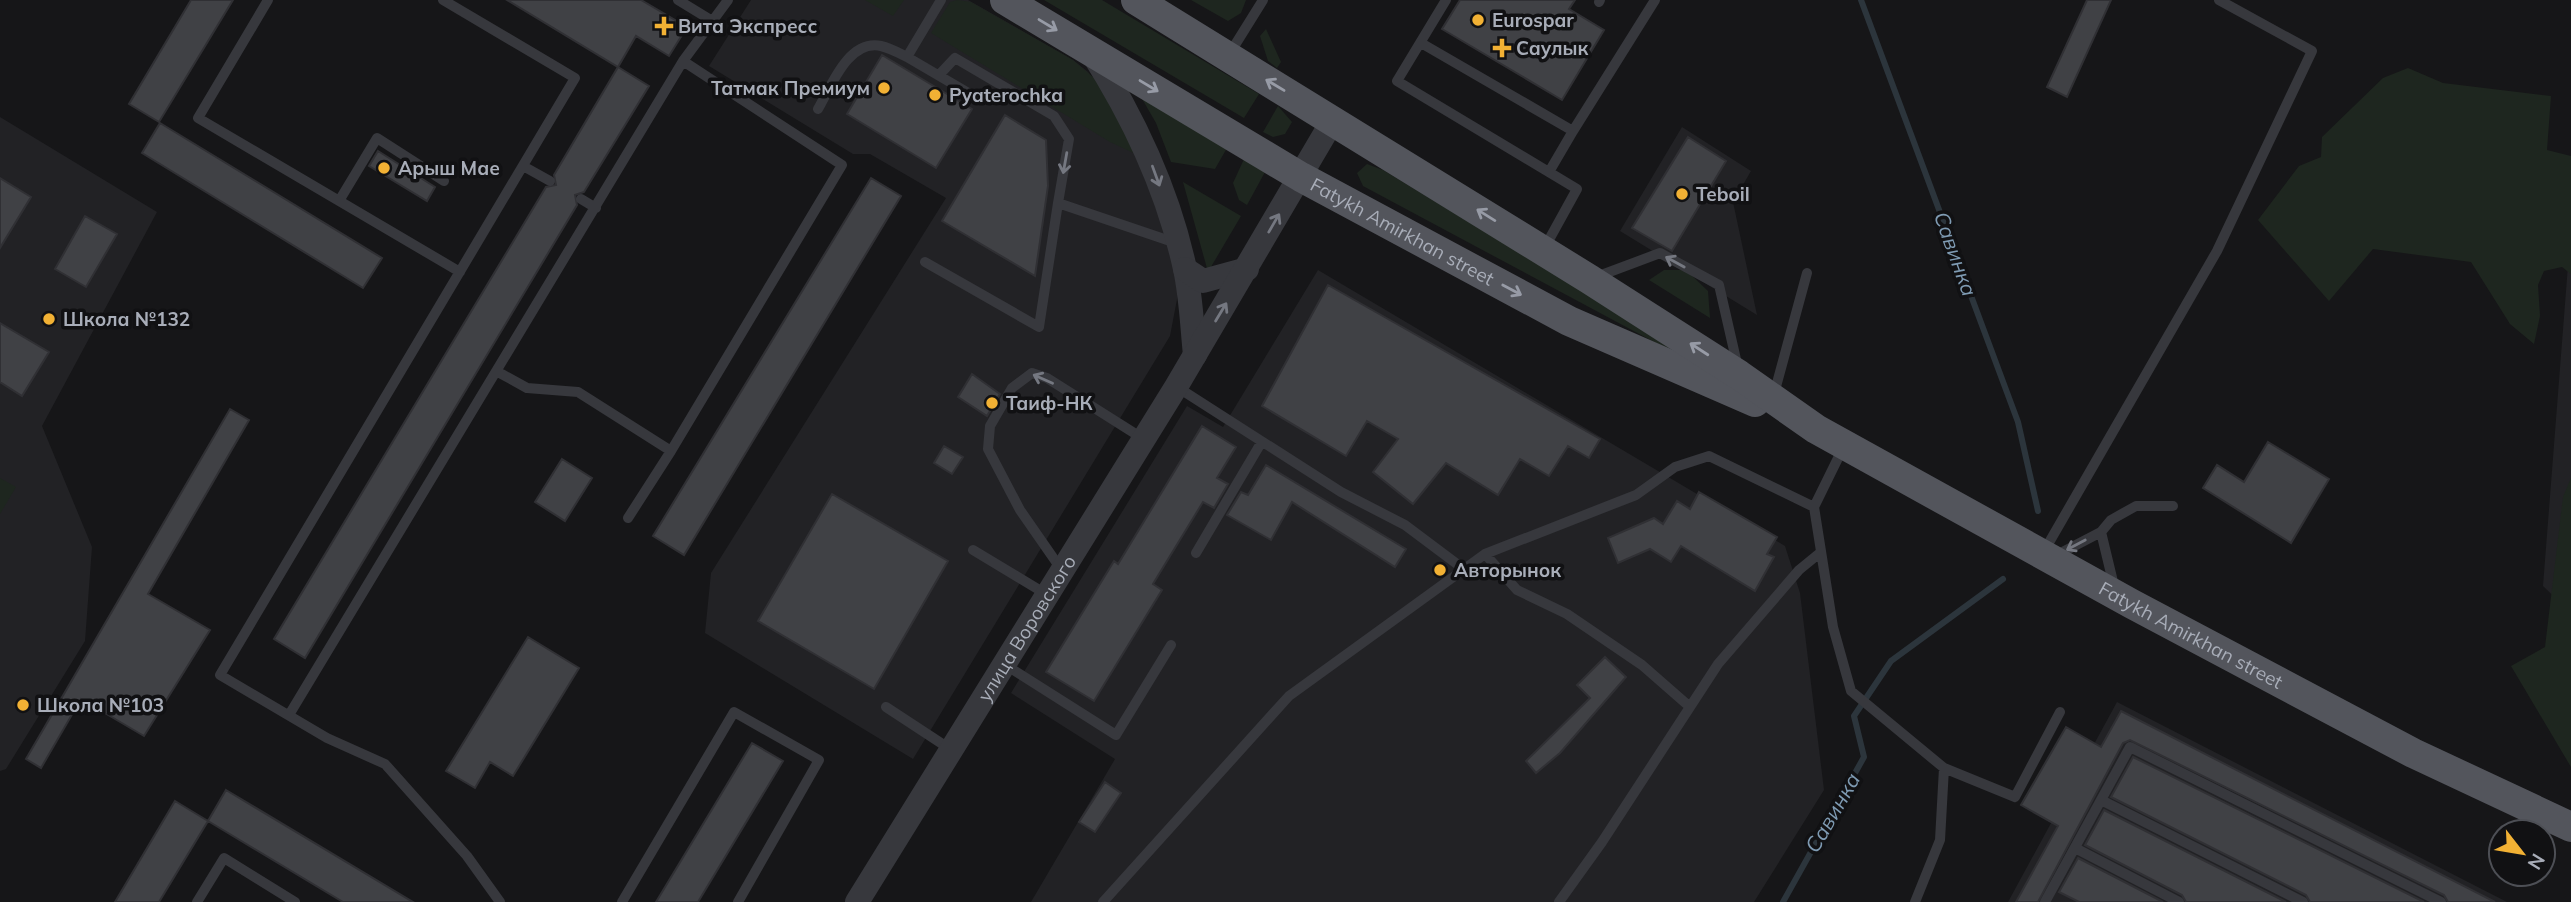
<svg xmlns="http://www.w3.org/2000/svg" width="2571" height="902" viewBox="0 0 2571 902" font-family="Mulish,sans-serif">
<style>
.built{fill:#222225}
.green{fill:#1e261f}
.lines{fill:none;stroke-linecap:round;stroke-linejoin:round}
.stream{stroke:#2c353c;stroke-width:6}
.building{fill:#404145;stroke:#303034;stroke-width:2}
.service{stroke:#37383d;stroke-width:10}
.tertiary{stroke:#37383d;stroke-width:24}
.primary{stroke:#53555c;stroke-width:30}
.oneway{stroke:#979ba6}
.oneway2{stroke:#757881}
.poi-dot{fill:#f2b134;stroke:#111113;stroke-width:2.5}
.labels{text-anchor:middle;stroke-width:7;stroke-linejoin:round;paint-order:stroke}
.poi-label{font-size:19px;font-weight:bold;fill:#a8adb8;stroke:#111113;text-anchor:start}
.street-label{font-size:19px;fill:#a8adb8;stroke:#111113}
.water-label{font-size:21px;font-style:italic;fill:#7f9bb3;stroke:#111113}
</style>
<rect width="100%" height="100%" fill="#161618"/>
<path class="built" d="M751 0H968L1073 60 1088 72 1125 120 1174 259 1178 294 1170 336 913 759 705 633 711 573 946 198 870 154H853L709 66Z
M0 117 157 212 42 426 92 547 85 641 6 769 0 771Z
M1682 127 1751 171 1733 202 1757 315 1620 231Z
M2571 227V613L2543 586Z
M1318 270 1785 546 1800 593 1824 790 1754 902H1031L1115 759 1011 693 1187 406 1223 427Z
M2117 702 2507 902H2008Z"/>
<path class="green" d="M865 0H904L893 16Z
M957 0 971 2 1073 60 1100 83 1138 155 1110 142 931 33 950 2Z
M1044 0H1102L1259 94 1244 118Z
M1191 0H1246L1241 13 1228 21Z
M1266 29 1281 62 1277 68 1268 61 1260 36Z
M2408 68 2443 83 2551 96 2547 150 2571 156V274L2562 267 2544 271 2538 285 2540 316 2534 344 2510 324 2471 262 2373 249 2329 301 2258 220 2299 166 2321 157 2322 137 2383 78Z
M1141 97 1227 148 1215 169 1171 162 1156 123Z
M1278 106 1292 122 1285 134 1273 137 1263 132Z
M1244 159 1265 172 1247 205 1239 200 1233 183Z
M1367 164 1383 170 1671 344V351L1363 186 1357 173Z
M1183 182 1241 216 1208 272Z
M1664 270H1686L1708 291 1710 318 1649 280Z
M0 478 16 487 0 514Z
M2571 478V767L2511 666 2545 647 2563 497Z"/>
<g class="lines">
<path class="stream" d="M1861 0 2018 422 2038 511
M1783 902 1864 757 1854 716 1891 661 2003 579"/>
</g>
<path class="building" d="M191 0H233L159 122 129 104Z
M507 0H641L687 27 669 56 636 36 618 67Z
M1460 0H1575L1569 9 1604 30 1562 100 1442 29Z
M2087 0H2111L2067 97 2047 87Z
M882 55 972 109 936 168 847 114Z
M618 67 649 86 584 192 575 195 577 205 305 658 274 639 546 187 556 185 554 175Z
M1005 115 1046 140 1048 186 1035 276 942 221Z
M160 123 382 258 363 288 142 153Z
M1688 137 1726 161 1672 251 1632 228Z
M378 151 435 187 427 201 369 166Z
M0 178 31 197 0 248Z
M871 178 901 196 684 555 653 536Z
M85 216 117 234 86 287 55 269Z
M1328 285 1600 439 1589 458 1568 446 1549 476 1520 459 1498 495 1446 463 1413 504 1373 472 1398 439 1367 421 1346 456 1262 406Z
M0 323 49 352 22 396 0 382Z
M972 374 1000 394 987 416 958 397Z
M230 409 249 420 148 594 210 630 144 736 81 699 41 768 26 759Z
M1202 426 1236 447 1217 478 1228 484 1214 508 1203 502 1153 584 1162 590 1094 701 1046 672 1114 561 1118 564Z
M2268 442 2329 479 2291 543 2203 488 2217 465 2244 482Z
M944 446 963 457 952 474 934 463Z
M562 459 592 478 565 521 535 502Z
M1266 465 1406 549 1395 567 1292 502 1271 540 1227 515 1241 492 1248 495Z
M1699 492 1777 537 1767 554 1774 557 1755 591 1681 546 1671 562 1650 549 1618 563 1608 538 1654 518 1663 524 1677 501 1690 509Z
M832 494 948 561 874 689 758 621Z
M528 637 579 668 513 776 490 762 475 788 446 771Z
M1605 657 1626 677 1560 753 1536 773 1526 761 1590 698 1577 685Z
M2121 711 2495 902H2448L2444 895 2130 740 2123 743 2038 902H2016L2058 826 2021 805 2066 727 2101 747Z
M752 743 783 761 698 902H656Z
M2133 757 2424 902H2310L2306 895 2111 797Z
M1105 782 1121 793 1095 832 1079 822Z
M226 790 413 902H343L208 821Z
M175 801 208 821 159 902H115Z
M2104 810 2286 902H2186L2182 895 2085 845Z
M2078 858 2163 902H2079L2059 892Z"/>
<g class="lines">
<path class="service" d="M268 0 198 118 460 272
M443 0 575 78 220 675 327 738 385 764 467 856 500 902
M678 0 714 22
M1446 0 1397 81 1577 189 1545 247
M1599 2 1600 0
M1421 43 1573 131 1549 172
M1230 53 1263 0
M907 57 977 98
M939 75 955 58 1054 116 1069 139 1058 203 1176 243
M818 109C831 87 848 39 881 46 890 48 899 53 907 57L941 0
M1573 131 1655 0
M523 166 550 181
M581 199 596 208
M339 201 377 138 444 181
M925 262 1039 327 1058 203
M1596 277 1660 253 1719 285 1738 368
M498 372 527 388 578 392 671 451 842 165 683 61
M1177 387 1341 492 1405 525 1465 570
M1774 394 1807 273
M1843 448 1814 507 1833 627 1851 691 1944 768 1940 840 1915 902
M628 518 671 451
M2101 532 2114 586
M973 550 1046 594
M1196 553 1261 443
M2043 553 2217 251 2312 51 2219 0
M1485 554 1517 590 1567 614 1642 665 1690 707
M2055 556 2101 532 2111 520 2136 506H2173
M1061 569 1020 510 988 449 990 426 1012 388 1032 373 1047 378 1142 438
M1004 664 1116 735 1171 645
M886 707 950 749
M289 715 683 61 728 0
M1944 768 2015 797 2060 712
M2101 800 2303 902
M2075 848 2179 902
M197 902 224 858 295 902
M622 902 734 712 819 760 738 902
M1103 902 1289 696 1485 554 1636 495 1675 467 1709 456 1814 507
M1559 902 1602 842 1718 664 1799 570 1821 552
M2045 902 2130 747 2441 902"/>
<g class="tertiary">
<path d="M1091 51C1134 118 1168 190 1185 269 1191 296 1192 326 1195 355"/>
<path d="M1185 269 1203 281 1247 269"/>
<path id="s1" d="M857 902 1176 387 1333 120"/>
</g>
<g class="primary">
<path id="s2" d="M1005 0 1301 177 1569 321 1755 402"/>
<path id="s3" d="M1136 0 1589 279 1739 375 1816 429 2132 604 2413 753 2571 827"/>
</g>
</g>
<defs><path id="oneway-shaft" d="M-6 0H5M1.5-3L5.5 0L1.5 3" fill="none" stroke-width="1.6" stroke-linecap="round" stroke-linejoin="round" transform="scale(1.75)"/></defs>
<g class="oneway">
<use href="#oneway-shaft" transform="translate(1048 25) rotate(31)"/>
<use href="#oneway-shaft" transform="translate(1275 85) rotate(-149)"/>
<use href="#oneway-shaft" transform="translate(1149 86) rotate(31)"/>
<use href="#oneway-shaft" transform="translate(1486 215) rotate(-148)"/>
<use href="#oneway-shaft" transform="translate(1512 290) rotate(28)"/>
<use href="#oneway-shaft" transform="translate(1699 349) rotate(-147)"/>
</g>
<g class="oneway2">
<use href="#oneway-shaft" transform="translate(1065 163) rotate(100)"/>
<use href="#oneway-shaft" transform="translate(1156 176) rotate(70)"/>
<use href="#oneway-shaft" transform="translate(1274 223) rotate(-60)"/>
<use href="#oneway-shaft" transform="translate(1675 262) rotate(-151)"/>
<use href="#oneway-shaft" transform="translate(1221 312) rotate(-59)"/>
<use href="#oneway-shaft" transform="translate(1043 379) rotate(-156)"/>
<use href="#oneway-shaft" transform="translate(2076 545) rotate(152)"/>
</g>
<g class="poi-dot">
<circle cx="1478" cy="20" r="7"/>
<path d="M660.5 15.5h7v7h7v7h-7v7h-7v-7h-7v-7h7z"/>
<path d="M1498.5 37.5h7v7h7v7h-7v7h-7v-7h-7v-7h7z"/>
<circle cx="884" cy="88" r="7"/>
<circle cx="935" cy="95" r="7"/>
<circle cx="384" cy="168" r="7"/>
<circle cx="1682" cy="194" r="7"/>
<circle cx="49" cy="319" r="7"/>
<circle cx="992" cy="403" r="7"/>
<circle cx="1440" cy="570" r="7"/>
<circle cx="23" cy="705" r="7"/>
</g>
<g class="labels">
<g class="poi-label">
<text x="1492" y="27">Eurospar</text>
<text x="678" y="33">Вита Экспресс</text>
<text x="1516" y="55">Саулык</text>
<text x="870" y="95" text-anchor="end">Татмак Премиум</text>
<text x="949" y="102">Pyaterochka</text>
<text x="398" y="175">Арыш Мае</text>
<text x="1696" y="201">Teboil</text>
<text x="63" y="326">Школа №132</text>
<text x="1006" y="410">Таиф-НК</text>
<text x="1454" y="577">Авторынок</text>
<text x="37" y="712">Школа №103</text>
</g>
<g class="street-label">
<text dy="7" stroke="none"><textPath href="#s2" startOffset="460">Fatykh Amirkhan street</textPath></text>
<text dy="7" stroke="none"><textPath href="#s1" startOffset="322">улица Воровского</textPath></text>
<text dy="7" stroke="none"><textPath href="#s3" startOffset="1232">Fatykh Amirkhan street</textPath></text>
</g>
<g class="water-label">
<text transform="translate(1955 254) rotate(70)" y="7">Савинка</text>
<text transform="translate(1833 813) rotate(-60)" y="7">Савинка</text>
</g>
</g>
<g transform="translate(2522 853) rotate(121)"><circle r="33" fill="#111113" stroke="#4d4f55" stroke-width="2"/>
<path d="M0-5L12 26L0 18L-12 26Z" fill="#f2b134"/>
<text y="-10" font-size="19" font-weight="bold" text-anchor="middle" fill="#a8adb8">N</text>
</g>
</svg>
